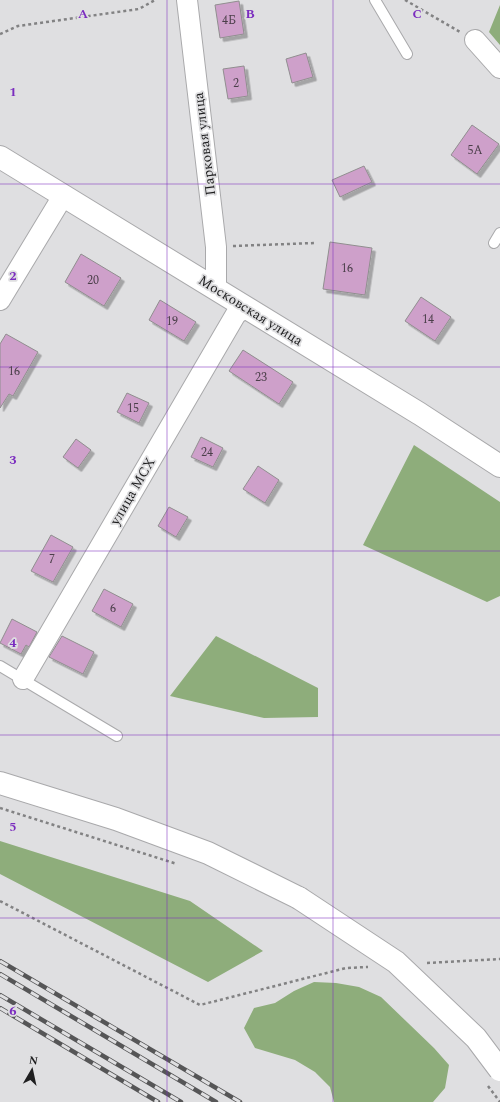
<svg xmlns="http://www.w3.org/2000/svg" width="500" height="1102" viewBox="0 0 500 1102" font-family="Spectral,serif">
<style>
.forest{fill:#8ead7b}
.building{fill:#cea0ca;stroke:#908e8f;filter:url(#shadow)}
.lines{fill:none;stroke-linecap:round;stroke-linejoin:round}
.lane-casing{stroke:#a9a9ab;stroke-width:12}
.street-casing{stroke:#a9a9ab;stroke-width:22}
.secondary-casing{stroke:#a9a9ab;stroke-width:24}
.path{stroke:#828283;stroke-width:2.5;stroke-dasharray:3 3;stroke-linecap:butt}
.lane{stroke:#fff;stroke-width:10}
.street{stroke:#fff;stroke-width:20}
.secondary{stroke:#fff;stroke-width:22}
.rail-casing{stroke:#565657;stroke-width:4.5}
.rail{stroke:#dfdfe1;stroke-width:3;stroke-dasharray:9;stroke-linecap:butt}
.secondary-bridge-casing{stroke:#a9a9ab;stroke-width:24;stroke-linecap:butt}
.path-bridge{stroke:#828283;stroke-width:2.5;stroke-dasharray:3 3;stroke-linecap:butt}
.secondary-bridge{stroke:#fff;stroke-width:22}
.grid{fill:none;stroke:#7b2cbf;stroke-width:1;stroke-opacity:0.55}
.labels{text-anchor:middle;stroke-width:3.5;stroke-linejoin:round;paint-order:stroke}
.number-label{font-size:12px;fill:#4b3f4a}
.street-label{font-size:14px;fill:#1f1f20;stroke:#dfdfe1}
.grid-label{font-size:13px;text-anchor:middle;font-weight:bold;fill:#7b2cbf;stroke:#dfdfe1;stroke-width:3.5;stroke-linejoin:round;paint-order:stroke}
</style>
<defs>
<filter id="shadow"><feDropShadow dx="3.5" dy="3.5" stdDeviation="0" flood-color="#0004"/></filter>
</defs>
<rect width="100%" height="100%" fill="#dfdfe1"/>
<path class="forest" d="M500 5V45L489 32Z
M414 445 500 502V596L487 602 363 545Z
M216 636 318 688V717L264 718 170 696Z
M0 841 190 901 263 951 208 982 0 874Z
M314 982 336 983 359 987 381 997 434 1048 449 1065 445 1088 433 1102H334L330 1087 315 1072 295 1060 255 1048 244 1028 254 1008 275 1003 294 991Z"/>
<path class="building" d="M239 1 244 34 220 38 215 5Z
M306 53 313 77 292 83 286 59Z
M244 66 248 96 228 99 223 69Z
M472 125 499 144 477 174 451 155Z
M364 166 372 182 340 197 332 180Z
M330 242 372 248 365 295 323 289Z
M81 254 121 278 104 306 65 282Z
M421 297 451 317 435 341 405 321Z
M160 300 196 322 184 341 149 320Z
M6 334 38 352 13 396 9 394 0 408V344Z
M243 350 293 382 279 404 229 371Z
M127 393 149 403 139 423 117 412Z
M201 437 223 448 213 467 191 457Z
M76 439 91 450 78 468 63 457Z
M258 466 279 480 265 503 243 489Z
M169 507 188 517 176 537 158 526Z
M51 535 73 547 53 582 31 571Z
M104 589 133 604 121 627 92 611Z
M12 619 37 632 29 647 26 645 21 654 0 643Z
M62 636 94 652 83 674 49 657Z"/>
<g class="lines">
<defs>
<path id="lane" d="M375 0 407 54
M494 243 500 233
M0 666 117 736"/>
<path id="street" d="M187 0 216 247V289
M475 40 500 68
M0 300 63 196
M23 679 236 314 245 308"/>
<path id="secondary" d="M0 157 420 414 500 466
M0 783 116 819 208 853 299 898"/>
</defs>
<use href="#lane" class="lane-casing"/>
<use href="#street" class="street-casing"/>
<use href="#secondary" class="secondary-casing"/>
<path class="path" d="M405 0 460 32
M0 34 18 26 139 9 155 0
M233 246 315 243
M0 808 177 864
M0 901 200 1005 346 968 368 967
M427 963 500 959"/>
<use href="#lane" class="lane"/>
<use href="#street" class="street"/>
<use href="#secondary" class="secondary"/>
<defs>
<path id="rail" d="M0 961 240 1102
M0 974 216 1102
M0 995 181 1102
M0 1008 158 1102"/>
</defs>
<use href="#rail" class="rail-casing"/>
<use href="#rail" class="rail"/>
<defs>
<path id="secondary-bridge" d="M299 898 396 962 476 1038 500 1070"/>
</defs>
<use href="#secondary-bridge" class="secondary-bridge-casing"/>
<path class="path-bridge" d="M488 1086 500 1102"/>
<use href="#secondary-bridge" class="secondary-bridge"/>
</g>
<path class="grid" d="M167 0V1102M333 0V1102M0 184H500M0 367H500M0 551H500M0 735H500M0 918H500"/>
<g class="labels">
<g class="number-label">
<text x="229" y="24">4Б</text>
<text x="236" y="87">2</text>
<text x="475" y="154">5А</text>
<text x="347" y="272">16</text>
<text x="93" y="284">20</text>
<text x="428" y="323">14</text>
<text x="172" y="325">19</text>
<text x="14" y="375">16</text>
<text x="261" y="381">23</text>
<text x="133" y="412">15</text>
<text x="207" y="456">24</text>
<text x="52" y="563">7</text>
<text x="113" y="612">6</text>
</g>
<g class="street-label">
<text transform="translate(204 144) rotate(-97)" y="5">Парковая улица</text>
<text transform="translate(251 310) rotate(32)" y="5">Московская улица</text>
<text transform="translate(132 491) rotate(-60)" y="5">улица МСХ</text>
</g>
</g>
<g class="grid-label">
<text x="83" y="18">A</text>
<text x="250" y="18">B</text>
<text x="417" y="18">C</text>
<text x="13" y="96">1</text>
<text x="13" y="280">2</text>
<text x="13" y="464">3</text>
<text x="13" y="647">4</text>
<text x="13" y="831">5</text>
<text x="13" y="1015">6</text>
</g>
<g transform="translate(32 1070) rotate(9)" stroke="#dfdfe1" stroke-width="3" paint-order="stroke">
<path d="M0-3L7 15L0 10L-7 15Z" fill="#1f1f20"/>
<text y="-6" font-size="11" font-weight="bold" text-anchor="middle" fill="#1f1f20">N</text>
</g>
</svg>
